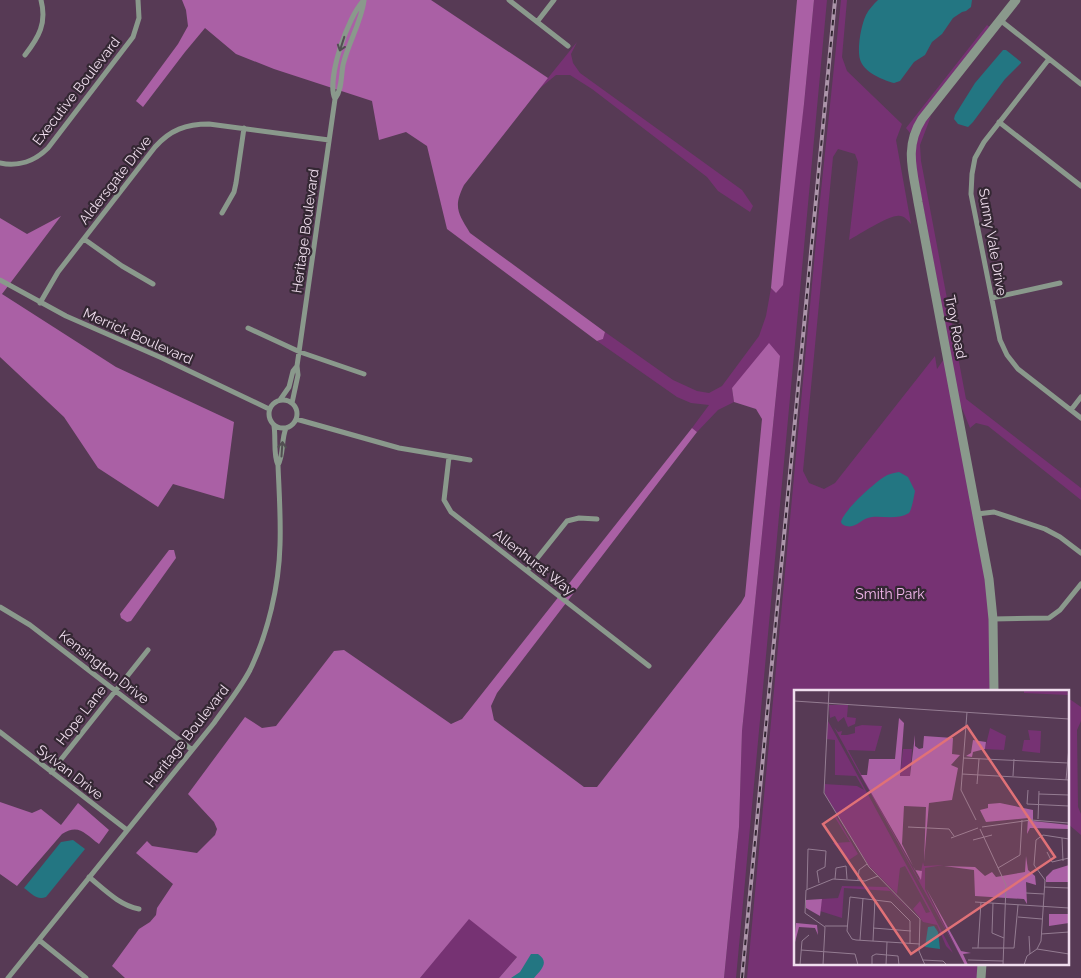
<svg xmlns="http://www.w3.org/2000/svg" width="1081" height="978" viewBox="0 0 1081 978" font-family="Raleway,sans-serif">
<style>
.green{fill:#763273}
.forest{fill:#aa60a5}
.water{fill:#237682}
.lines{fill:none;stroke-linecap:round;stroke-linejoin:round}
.minor{stroke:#8a998c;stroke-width:5}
.tertiary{stroke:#8a998c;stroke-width:9}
.rail-casing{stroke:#ac95aa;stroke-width:4}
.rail{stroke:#342733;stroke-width:2;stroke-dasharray:5.5;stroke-linecap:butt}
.oneway{stroke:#524f52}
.labels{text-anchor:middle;stroke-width:4.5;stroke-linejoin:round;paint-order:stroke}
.street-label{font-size:14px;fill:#f0deee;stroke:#342733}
.park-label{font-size:14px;fill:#f5b9ef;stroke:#342733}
.inset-road{fill:none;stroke:#947c92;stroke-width:1}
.view{fill:#e07177;fill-opacity:0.15;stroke:#e07177;stroke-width:2.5}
.inset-edge{fill:none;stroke:#f0deee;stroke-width:2.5}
</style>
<rect width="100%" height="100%" fill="#573a55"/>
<path class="green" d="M814 0H827L736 978H724L739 827 742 731 780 356 732 388 734 402 718 410 697 432 692 428 709 405 691 403 677 397 597 341 603 339 605 332 673 380 697 391 709 393 722 386 759 336 766 316 771 288 776 293 804 104Z
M841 0H847L842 57 847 71 902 124 896 140 911 224C907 220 904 215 897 216 886 217 860 234 849 240L858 162 855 154 838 149 833 157 803 471 809 483 824 489 835 483 935 356 937 369 944 359 990 601 991 692H795V964H978L977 978H747L819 210Z
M987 25 991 28 910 133 906 128Z
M577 42 571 54 573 63 580 73 742 190 753 206 750 212 718 191 707 177 592 89 570 75H556L539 89Z
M931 116 920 145 921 161 966 399 1081 488V500L988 426 976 423 970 428 959 401 914 157C914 142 919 126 931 116Z
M1067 700H1071L1081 707V721L1077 730 1078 807 1081 814V835L1067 823Z
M469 918 517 957 499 978H420Z"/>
<path class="forest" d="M182 0H431L548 78 464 185C453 207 458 213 470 233L605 332 603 339 597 341 447 229 427 146 406 132 379 140 372 101 274 69 236 54 205 28 185 52 143 107 136 101 178 44 188 26 186 10Z
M797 0H814L804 104 783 285 776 293 771 288Z
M61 216 2 294 116 367 234 422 224 499 173 484 158 507 98 468 64 417 0 357V218L27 234Z
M769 343 780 356 742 731 739 827 724 978H499L517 957 469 919 420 978H125L112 966 139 929 150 922 156 915 157 908 173 884 136 853 147 841 152 846 197 853 215 835 217 829 214 822 188 794 245 717 262 728 276 726 334 651 344 650 451 724 462 719 692 428 697 432 497 693 491 706 494 720 584 787H597L741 603 745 596 762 419 756 409 734 402 732 388Z
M169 550H174L176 558 131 621 127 622 121 618 120 614Z
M0 802 32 813 41 809 61 825 78 803 109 830 99 844C85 834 79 823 62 834L17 886 0 874Z"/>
<path class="water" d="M878 0H972L971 7 966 11 962 12 953 18 942 34 932 42 925 55 914 62 900 81 894 83C883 80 866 73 861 62 856 52 861 25 866 15 869 9 873 5 878 0Z
M1003 50H1006L1021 62V63L1005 79 973 122 968 127 958 124 954 119 955 115 975 83Z
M899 472 908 477 915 491C914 496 912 509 909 513 897 520 884 516 872 517 860 518 855 532 842 524L841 522C844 510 873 484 884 477 888 474 894 473 899 472Z
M73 840 85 849 46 897C37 901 31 893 24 888L61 842Z
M531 954H538C550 962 541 970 534 978H511L520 972Z"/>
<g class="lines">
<path class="minor" d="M509 0 568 46
M1000 20 1081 84
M537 22 554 0
M25 55C39 37 47 23 41 0
M1049 59 984 142 975 158 972 174 971 194 1000 340 1007 355 1018 369 1081 418
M335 99C326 79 348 16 364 0
M999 122 1081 186
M0 163C18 167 35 161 48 148L133 37 139 18 138 0
M222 213 234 192 236 183 244 128
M84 239 122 266 153 284
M0 280 66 316 162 358 269 409
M992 298 1060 283
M40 303 58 272 155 147C170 130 186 124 209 124L329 140
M248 328 300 352 364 374
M269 414a14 14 0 1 1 28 0a14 14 0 1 1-28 0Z
M280 400 289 387 293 371 297 366
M292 403 298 375 297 366 335 99C342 90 341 76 343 65 348 43 361 23 364 1
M1071 410 1081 397
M296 419 399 448 470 460
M274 426C276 437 273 456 278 465 284 454 281 440 286 428
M449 457 444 500 451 512 649 666
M977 514 994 512 1045 529 1060 537 1081 553
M527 571 567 521 579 518 597 519
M0 607 30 625 191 749
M993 619 1049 618 1060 610 1081 584
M0 732 127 830
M51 772 148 650
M89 877C105 890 119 905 139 909
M39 940 86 978
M8 978 214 723C226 706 240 689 250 670 268 633 279 586 280 545 281 518 279 491 278 465"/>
<path class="tertiary" d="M994 692 993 619 989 579 918 202C913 171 904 147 922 119L1016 0
M981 978 982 964"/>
<defs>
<path id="rail" d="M742 978 835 0"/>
</defs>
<use href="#rail" class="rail-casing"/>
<use href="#rail" class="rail"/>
</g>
<defs><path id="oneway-shaft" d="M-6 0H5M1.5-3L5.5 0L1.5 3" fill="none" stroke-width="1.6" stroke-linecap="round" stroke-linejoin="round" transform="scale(1.25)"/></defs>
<g class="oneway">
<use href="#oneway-shaft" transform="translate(342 44) rotate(108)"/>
<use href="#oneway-shaft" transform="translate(282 449) rotate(-86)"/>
</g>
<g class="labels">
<g class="street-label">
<text transform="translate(76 91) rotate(-52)" y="5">Executive Boulevard</text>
<text transform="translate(115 180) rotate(-52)" y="5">Aldersgate Drive</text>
<text transform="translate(305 231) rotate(-82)" y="5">Heritage Boulevard</text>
<text transform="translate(993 242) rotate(80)" y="5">Sunny Vale Drive</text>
<text transform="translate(956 327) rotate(79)" y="5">Troy Road</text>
<text transform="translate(138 336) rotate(24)" y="5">Merrick Boulevard</text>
<text transform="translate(534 562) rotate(38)" y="5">Allenhurst Way</text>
<text transform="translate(104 667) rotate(38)" y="5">Kensington Drive</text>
<text transform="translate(81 715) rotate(-52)" y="5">Hope Lane</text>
<text transform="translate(187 736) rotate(-52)" y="5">Heritage Boulevard</text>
<text transform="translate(70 772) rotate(38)" y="5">Sylvan Drive</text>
</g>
<g class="park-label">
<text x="890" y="599">Smith Park</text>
</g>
</g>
<g transform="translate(794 690)">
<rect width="275" height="275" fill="#573a55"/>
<path d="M230 0H273L274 5 230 3ZM35 15H54L53 27 62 28 61 34 54 37 50 27 44 32 41 26 36 28ZM34 31 133 213 159 263 152 256 143 235 129 232 119 219 126 211 132 223 136 222 111 176 106 178 103 204 75 176 31 105 30 94 63 96 70 100 62 86 41 85V50L32 49ZM68 35 88 36 81 61 54 60 125 190 129 172 130 176 150 175 131 178V199L171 275 40 37 44 42 48 41 47 45H53L61 43V37ZM196 38 212 46 210 60 191 59ZM234 40 247 41 246 63 228 61 230 50H236ZM109 59H118L116 87 106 86ZM40 126H42L64 164 55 170 39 153 56 152ZM48 196 93 197 125 230 96 201 50 198 48 228 26 221 28 209 44 208Z" fill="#763273"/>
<path d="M105 28 110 33 106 86H116L121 45V56L125 59 129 58 130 46 159 48 158 64 166 65 157 75 164 78 158 110 135 113 130 172 132 117 110 116 108 154 121 180 128 181 127 190 67 85H73L75 69H101ZM179 50 192 52 191 59 179 62 178 67 172 66 177 63ZM206 113 239 120V131L275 135V139L236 138 233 144 234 128 192 132 186 120 194 118V114ZM232 166 234 180 241 186 242 195 232 192 233 214 230 209 181 206 180 180 150 176 181 177 191 186 198 182 202 187 231 182ZM275 175V192H252V187L259 180ZM132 198 167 261 177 263 169 264 174 275H171ZM28 209 26 226 12 218V210ZM255 224H275V233L255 236ZM2 233 23 235 24 245 21 238 5 237 0 256Z" fill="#aa60a5"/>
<path d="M140 236 144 242 146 259 131 257 134 237Z" fill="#237682"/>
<path class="inset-road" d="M35 0 30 103 75 177 126 229 125 261 131 275M0 11 275 29M173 22 167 100 182 130M169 68 274 73M168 84 275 90M219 86 220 69M272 90 275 57M183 94 185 69M234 100 233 114 275 116M245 104 275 105M244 129 245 101M114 137 155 139 160 146M188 137 237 130 275 133M186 139 212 195 209 275M157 148 184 138M268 148 269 171M179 150 198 145M253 162 258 172 275 168M204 178 226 165 228 130M41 189 42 178 52 176 53 189M64 190 65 180 73 174M250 197 275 198M13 199 14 159 32 161 31 177 23 181 25 193M232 203 250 204M181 212 275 218M199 213 198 243 210 248M224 227 248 229M31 236H54M79 238 117 241M247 244 275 242M235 246 236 264M66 250 69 208M79 251 81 209M116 254V231L97 212 56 207 53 241 58 249 62 250 126 254M178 258H220L224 215M184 258 187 212M243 259 275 264M7 260 61 264 64 275M128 270 149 271 153 275M174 270 209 271M6 275 8 251 15 245M29 275 31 237 11 223 12 200 39 189 71 191 84 186M78 275V266L82 264 104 266 105 275M92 275 93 252M230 275 233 266 243 259 247 251 251 190 240 175 242 150 249 145 275 149"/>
<path class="view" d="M173 36 261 167 117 264 29 134Z"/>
<rect width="275" height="275" class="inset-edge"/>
</g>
</svg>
